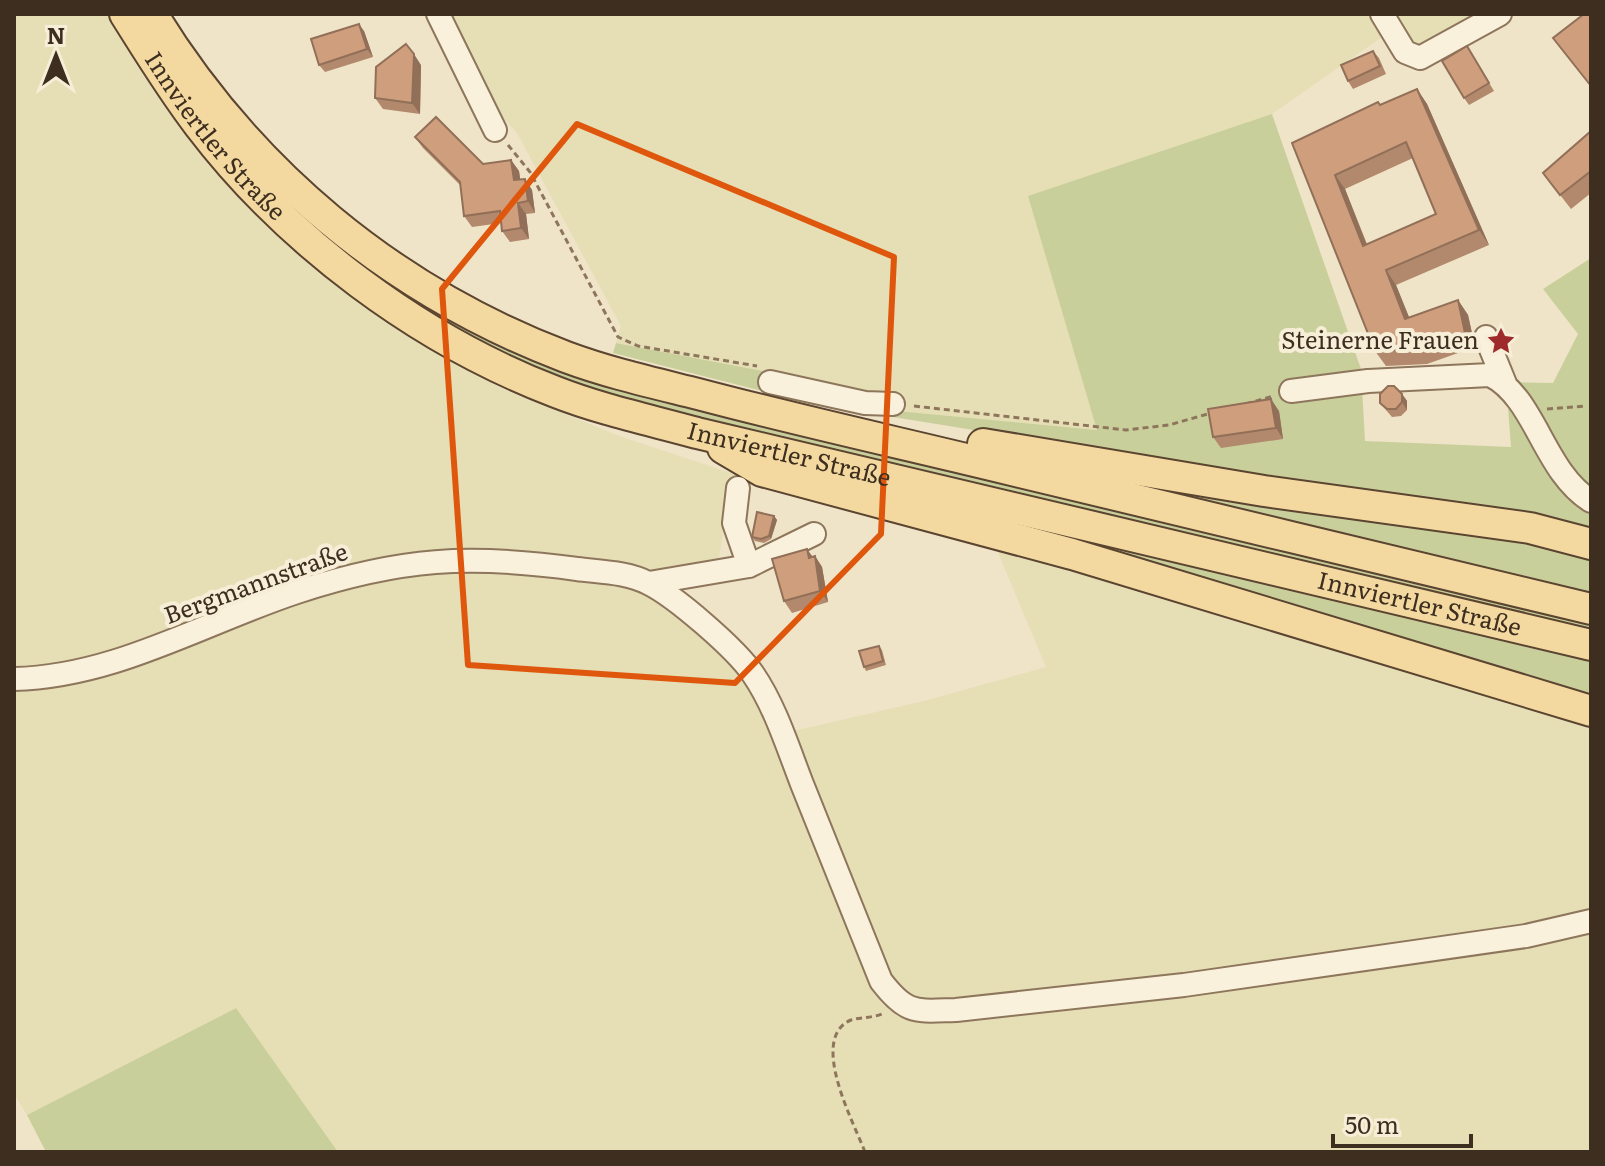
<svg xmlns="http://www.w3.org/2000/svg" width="1605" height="1166" viewBox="0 0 1605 1166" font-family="Literata,serif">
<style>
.farmland{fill:#e6deb5}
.green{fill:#c9cf9b}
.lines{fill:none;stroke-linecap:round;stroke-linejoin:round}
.minor-casing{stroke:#8d765c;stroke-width:26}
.major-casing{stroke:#5b4430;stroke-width:34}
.path{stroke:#8d765c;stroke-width:3;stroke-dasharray:6 4;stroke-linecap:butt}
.minor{stroke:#faf1dc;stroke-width:22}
.major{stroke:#f3d9a0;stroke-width:30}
.wall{fill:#b2896c;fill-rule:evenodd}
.shaded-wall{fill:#916f58}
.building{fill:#cf9f7d;stroke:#916f58;stroke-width:2;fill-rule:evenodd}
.marked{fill:none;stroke:#df570d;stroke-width:6;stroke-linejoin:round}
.labels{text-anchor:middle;stroke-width:8;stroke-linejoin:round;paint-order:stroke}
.street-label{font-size:24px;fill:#3d2e20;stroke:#f7eed8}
.poi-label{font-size:24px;fill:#3d2e20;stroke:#f7eed8;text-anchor:end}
</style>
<rect width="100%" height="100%" fill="#f0e4c8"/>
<path class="farmland" d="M14 14H110L392 322 498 387 622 437 734 474 718 563 651 570 642 590 693 629 739 673 776 735 928 700 1046 667 994 543 1591 719V1152H338L235 1008 27 1115 14 1094Z
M447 14H1474L1415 48 1395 28 1272 114 1029 196 1098 430 897 411 868 391 616 343 621 326 517 133 491 104Z"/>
<path class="green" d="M1272 114 1361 369 1365 441 1511 447 1506 382 1553 383 1578 334 1543 289 1591 258V543L1041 441 813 404 613 353 616 343 868 391 897 411 1097 430 1028 196Z
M279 198 451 317 1591 621V634L647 407C611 395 572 386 536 371 439 331 356 266 279 198Z
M1014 458 1387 515 1591 555V596Z
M868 483 1591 660V700Z
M236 1008 338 1152H46L27 1115Z"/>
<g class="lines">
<defs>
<path id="minor" d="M438 14 495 130
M1382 14 1405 52 1420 58 1500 14
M1486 337 1506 386
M770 382 865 403 893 404
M1291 391 1368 381 1490 375C1536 398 1543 471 1591 501
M738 488 734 523 749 566
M649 583 749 566 814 534
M14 679C114 677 203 623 297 592 401 558 469 554 577 569 600 572 627 572 648 583 675 596 736 649 753 674 775 706 788 748 802 784 829 850 855 916 881 981 907 1015 916 1011 956 1010L1184 985 1526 936 1591 921"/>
<g id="major">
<path id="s1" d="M125 14C149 52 172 90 199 125 288 242 420 340 556 392 602 410 650 420 697 433L1591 645"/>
<path d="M152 14C249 172 392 291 566 357 609 373 654 383 698 394 796 420 896 442 995 466 1194 514 1392 561 1591 609"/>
<path d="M983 444 1264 491 1530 528 1591 544"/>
<path d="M723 448 762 471 1072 554 1591 711"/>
</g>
</defs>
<use href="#minor" class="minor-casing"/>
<use href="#major" class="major-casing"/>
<path class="path" d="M508 145 530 172 618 337 638 346 757 366
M1246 404 1273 396
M914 406 1126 430 1169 425 1211 413
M1547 409 1585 406
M865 1152C854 1123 808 1038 851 1020 861 1017 872 1018 882 1014"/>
<use href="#minor" class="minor"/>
<use href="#major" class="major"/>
</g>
<path class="wall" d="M364 31 373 57 325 72 319 65Z
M1467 46 1494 91 1469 105 1464 98Z
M1373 51 1379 58 1386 74 1353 89 1348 81Z
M421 65 420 114 383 109 375 98Z
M1417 89 1427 104 1489 245 1396 285 1409 318 1458 300 1468 315 1475 347 1427 364 1386 366 1375 351 1292 143ZM1413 158 1436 214 1367 244 1345 189Z
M1591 131V193L1571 209 1543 173Z
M415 137 483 164 511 160 519 171 520 179H525L532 190 535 213 526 214 529 239 510 242 502 231 501 223 472 227 464 216 461 186 423 148Z
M1402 394 1407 401V410L1401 416 1392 417 1380 403Z
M1279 411 1283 439 1221 448 1213 437Z
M774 516 777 520 771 539 764 543 755 541 752 537Z
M815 556 822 567 828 602 792 613 784 601 812 557Z
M879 646 882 650 886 665 866 671 864 667Z"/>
<path class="shaded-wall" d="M359 24 364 31 373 57 367 49Z
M414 54 421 65 420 114 412 103Z
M1417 89 1427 104 1489 245 1479 230Z
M511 160 519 171 522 191 514 180Z
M1335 175 1345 189 1373 261 1363 246Z
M525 179 532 190 535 213 528 201Z
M518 203 526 214 529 239 521 228Z
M1386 270 1396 285 1416 334 1405 319Z
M1458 300 1468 315 1475 347 1465 333Z
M1402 394 1407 401V410L1402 402Z
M1271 399 1279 411 1283 439 1276 428Z
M774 516 777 520 771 539 769 536Z
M807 549 815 560V556L822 567 828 602 820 591Z"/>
<path class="building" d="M1584 14H1591V86L1553 38Z
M359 24 367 49 319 65 311 39Z
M406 44 414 54 412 103 375 98 376 67Z
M1467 46 1489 83 1464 98 1442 61Z
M1373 51 1380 66 1348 81 1341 65Z
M1417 89 1479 230 1386 270 1405 319 1458 300 1465 333 1417 349 1375 351 1292 143 1378 102 1380 105ZM1406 142 1436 214 1363 246 1335 175Z
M436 117 483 164 511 160 514 180 525 179 528 201 518 203 521 228 502 231 500 211 464 216 460 182 415 137Z
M1591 131V171L1560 195 1543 173Z
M1388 386H1394L1402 394V402L1396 409H1387L1380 403V394Z
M1271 399 1276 428 1213 437 1208 409Z
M757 512 774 516 769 536 761 539 752 537Z
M807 549 809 558 815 556 820 591 784 601 772 559Z
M879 646 883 661 864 667 859 651Z"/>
<path class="marked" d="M577 124 894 257 881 534 735 683 468 665 442 289Z"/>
<defs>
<symbol id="sight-bare" viewBox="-9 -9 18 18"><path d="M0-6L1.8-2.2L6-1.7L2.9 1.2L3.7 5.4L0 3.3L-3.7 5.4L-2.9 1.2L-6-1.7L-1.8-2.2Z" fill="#9e2a2b" stroke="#f7eed8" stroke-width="2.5" paint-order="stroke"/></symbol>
</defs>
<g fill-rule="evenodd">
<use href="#sight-bare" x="1481" y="321" width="40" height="40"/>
</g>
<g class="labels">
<g class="street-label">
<text dy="8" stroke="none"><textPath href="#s1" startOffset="152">Innviertler Straße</textPath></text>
<text dy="8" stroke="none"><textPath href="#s1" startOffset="826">Innviertler Straße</textPath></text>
<text transform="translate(256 584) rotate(-20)" y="8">Bergmannstraße</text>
<text dy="8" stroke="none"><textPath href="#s1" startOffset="1474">Innviertler Straße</textPath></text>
</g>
<g class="poi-label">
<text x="1479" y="349">Steinerne Frauen</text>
</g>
</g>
<rect width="1605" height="1166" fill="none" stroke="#3d2e20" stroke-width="32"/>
<g transform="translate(56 56)" stroke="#f7eed8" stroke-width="6" paint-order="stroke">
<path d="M0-6L14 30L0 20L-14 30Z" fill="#3d2e20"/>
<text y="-12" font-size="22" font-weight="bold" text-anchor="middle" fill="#3d2e20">N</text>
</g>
<path d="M1333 1134v12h138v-12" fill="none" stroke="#3d2e20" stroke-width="4"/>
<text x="1345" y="1134" font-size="24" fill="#3d2e20" stroke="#f7eed8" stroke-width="6" paint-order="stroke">50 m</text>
</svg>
